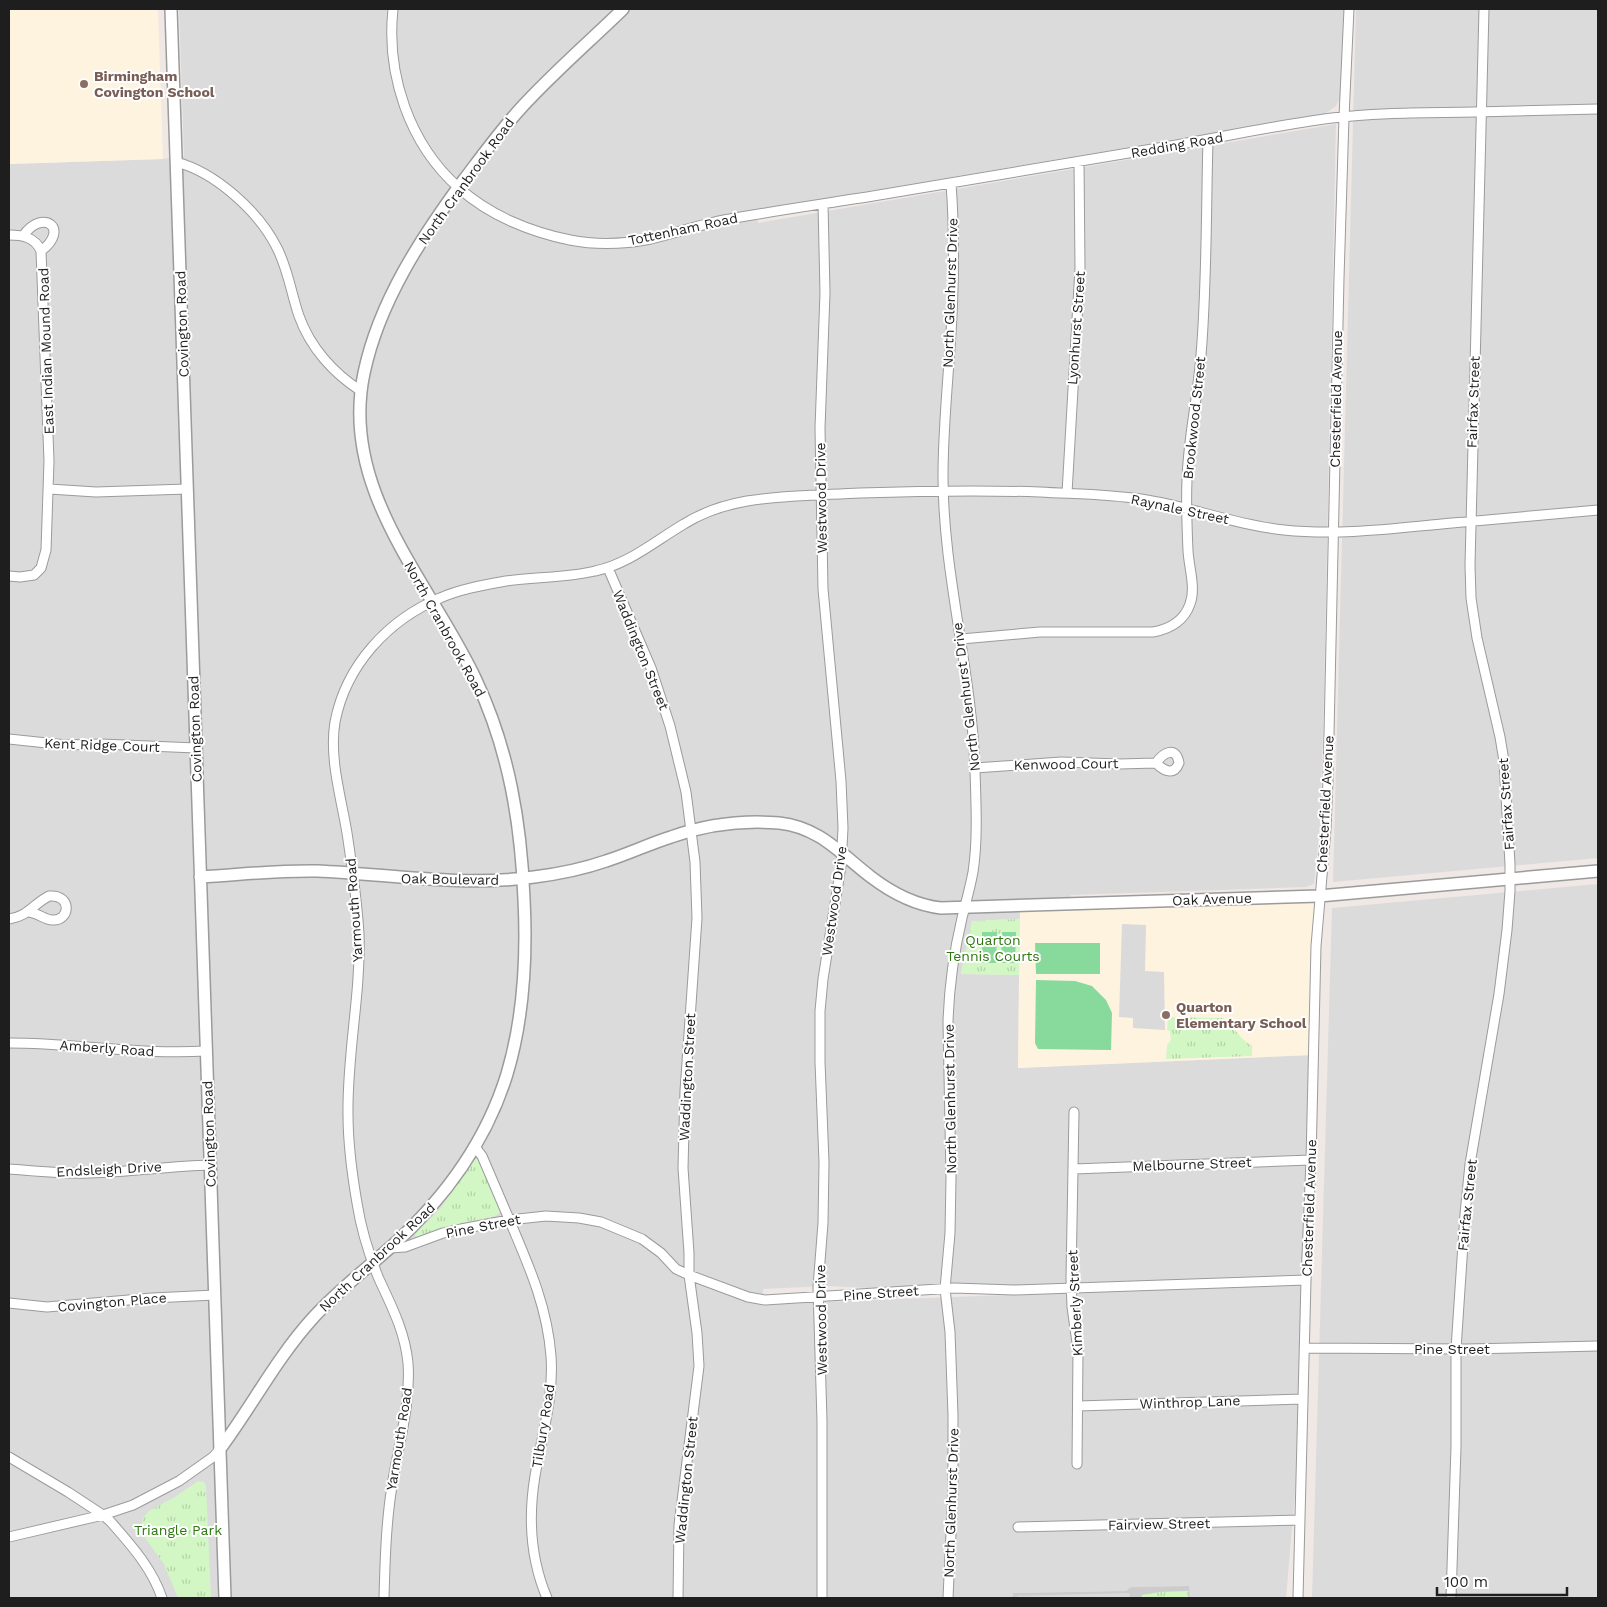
<svg xmlns="http://www.w3.org/2000/svg" width="1607" height="1607" viewBox="0 0 1607 1607" font-family="'Work Sans',sans-serif">
<style>
.residential{fill:#dcdbdc;fill-rule:evenodd}
.education{fill:#fdf3df}
.religious{fill:#ccc}
.park{fill:url(#park-tufts)}
.pitch{fill:#87da9c}
.parking{fill:#dadada}
.lines{fill:none;stroke-linecap:round;stroke-linejoin:round}
.minor-casing{stroke:#9b9b9b;stroke-width:11}
.tertiary-casing{stroke:#9b9b9b;stroke-width:14}
.minor{stroke:#fff;stroke-width:9}
.tertiary{stroke:#fff;stroke-width:11}
.education-dot{fill:#8d6e63;stroke:#fff;stroke-width:2}
.labels{text-anchor:middle;stroke-width:4;stroke-linejoin:round;paint-order:stroke}
.education-label{font-size:14px;font-weight:bold;fill:#785e54;stroke:#fff;text-anchor:start}
.street-label{font-size:14px;fill:#1e1e1e;stroke:#fff}
.park-label{font-size:14px;fill:#2d7811;stroke:#fff}
</style>
<defs>
<pattern id="park-tufts" width="24" height="20" patternUnits="userSpaceOnUse" patternTransform="scale(1.25)"><rect width="24" height="20" fill="#d2f7c4"/><path d="M3 7l-1-3M5 7V3M7 7l1-3M15 17l-1-3M17 17v-4M19 17l1-3" fill="none" stroke="#b4d3a8"/></pattern>
</defs>
<rect width="100%" height="100%" fill="#efe8e5"/>
<path class="residential" d="M179 9H1344L1341 96 1336 106 1325 114 757 210 758 223 1336 124 1324 696 1320 825 1314 884 1306 887 1071 895 1069 905 1020 907V919L972 921 961 974 1019 975 1018 1068 1312 1055 1298 1458 1286 1598H1190L1189 1586 1131 1587 1127 1591 1013 1593V1598H9V164L163 159 184 156ZM828 1286 1008 1295 763 1304V1289Z
M1356 9H1598V858L1333 882Z
M1598 884V1598H1312L1332 908Z"/>
<path class="education" d="M9 9H158L163 159 9 164Z
M1316 896 1312 1055 1018 1068 1020 906Z"/>
<path class="religious" d="M1189 1586 1190 1598H1013V1593L1126 1591 1131 1587Z"/>
<path class="park" d="M1020 919 1019 975 961 974 972 921Z
M1168 1017 1223 1018C1234 1027 1240 1039 1252 1046V1056L1166 1059 1167 1045 1171 1040 1170 1031 1167 1030Z
M477 1159 481 1164 500 1210 499 1213 495 1216 444 1227 416 1237 415 1234 441 1208 473 1160Z
M198 1481 204 1482 206 1486 211 1598H178L164 1564 143 1535 141 1527 142 1523 143 1518 149 1511 175 1497Z
M1188 1591V1598H1142V1595L1160 1592Z"/>
<path class="pitch" d="M982 932H997L996 963H982Z
M1002 932H1016L1015 963H1001Z
M1035 943H1100V974H1036Z
M1036 980 1075 981 1092 986 1106 1000 1112 1013 1111 1050 1038 1049 1035 1043Z"/>
<path class="parking" d="M1122 924 1146 925 1145 971 1164 972 1165 1030 1133 1028V1018L1119 1017Z
M1129 1593 1130 1598H1017V1596Z"/>
<g class="lines">
<defs>
<path id="minor" d="M393 9C386 74 409 144 459 188 489 215 530 232 570 240 595 245 625 244 651 239 676 233 699 225 724 220 773 211 823 204 873 196 972 180 1071 163 1170 146 1223 137 1277 125 1332 118 1379 112 1428 113 1475 112 1516 111 1557 110 1598 109
M176 162C215 172 258 211 276 246 288 268 291 293 299 316 310 347 333 373 361 391
M9 235C22 235 35 237 41 251L49 461 46 550 41 568 34 575 20 577 9 576
M23 236C42 208 71 228 41 251
M49 489 96 492 187 489
M1067 493 1080 268 1079 162
M608 568 651 668 670 726 686 792 695 862 697 918 685 1091 683 1168 689 1253V1275L697 1333 699 1366 679 1525 678 1598
M961 639 1040 632H1153C1170 629 1184 621 1190 604 1196 588 1189 568 1188 551 1187 528 1186 503 1187 480 1188 438 1198 397 1201 355 1207 284 1206 211 1208 140
M9 739 66 745 101 744 196 748
M975 768 1061 762 1119 764 1156 763C1164 771 1174 776 1179 763 1176 745 1163 753 1156 763
M9 919C29 916 33 904 49 896 73 894 70 922 52 920 45 920 38 913 29 912
M9 1043C75 1043 140 1055 206 1051
M1074 1112 1071 1279 1072 1307 1078 1350 1077 1464
M475 1147 482 1156C491 1177 500 1198 509 1219 528 1264 547 1305 551 1356 554 1397 542 1435 535 1476 528 1518 530 1558 547 1598
M9 1169C36 1171 63 1174 90 1173 130 1172 170 1166 210 1165
M1074 1169 1311 1160
M390 1248 405 1247 443 1233 461 1229 509 1220 546 1216 579 1218 601 1222 642 1239 661 1253 676 1269 689 1275 748 1297 765 1300 954 1288 1014 1290 1306 1280
M9 1303 47 1307 152 1298 215 1295
M1305 1348 1466 1349 1598 1346
M1078 1406 1303 1399
M9 1457 68 1492 103 1515 110 1521C131 1545 152 1568 162 1598
M1018 1527 1300 1520
M9 1537 103 1515 133 1505 179 1481 213 1457 220 1449
M384 1598C385 1561 386 1523 392 1486 398 1446 411 1405 408 1363 405 1332 392 1307 379 1279 369 1255 361 1228 357 1203 352 1174 348 1143 348 1114 347 1053 361 994 359 934 357 900 352 866 347 833 341 797 329 758 335 722 346 665 388 620 440 598 460 589 484 585 506 581 535 577 566 578 595 571 629 564 655 541 684 524 703 512 725 505 747 501 784 495 823 495 860 493 920 491 980 490 1040 492 1074 494 1107 494 1141 499 1189 506 1235 525 1284 530 1341 536 1396 528 1452 523 1501 519 1550 514 1598 510
M822 1598V1421L818 1287 823 1223 824 1162 820 1062V1011L823 979 841 866 843 828 841 781 823 589 820 428 825 293 823 204
M948 1598 953 1490V1415L950 1332 945 1289 950 1233 951 1178 948 1022C949 988 954 952 962 918 966 902 970 888 973 872 978 839 976 804 975 770 972 671 943 575 943 476 943 433 947 391 950 348 954 294 955 238 951 183
M1298 1598 1306 1280 1311 1160 1316 946 1326 829 1328 779 1339 278 1344 117 1349 9
M1451 1598 1456 1447V1349L1465 1214 1470 1164 1499 994 1507 930 1510 891V864L1504 761 1500 737 1477 638 1471 598 1470 565 1484 9"/>
<path id="tertiary" d="M171 9 225 1598
M200 877C239 875 278 870 317 871 389 874 461 887 534 877 558 874 583 869 606 861 628 854 649 844 671 837 705 825 743 820 779 823 819 827 841 854 871 877 892 893 914 905 941 908L1319 896 1598 871
M220 1449C252 1406 276 1359 312 1319 336 1292 365 1270 392 1246 445 1198 486 1142 507 1074 524 1017 527 958 524 899 521 823 509 750 476 680 430 582 339 490 364 373 379 302 421 238 463 181 482 156 500 131 521 108 553 73 589 42 623 9"/>
</defs>
<use href="#minor" class="minor-casing"/>
<use href="#tertiary" class="tertiary-casing"/>
<use href="#minor" class="minor"/>
<use href="#tertiary" class="tertiary"/>
</g>
<g class="education-dot">
<circle cx="84" cy="84" r="5"/>
<circle cx="1166" cy="1015" r="5"/>
</g>
<g class="labels">
<g class="education-label">
<text x="94" y="81">Birmingham<tspan x="94" dy="16">Covington School</tspan></text>
<text x="1176" y="1012">Quarton<tspan x="1176" dy="16">Elementary School</tspan></text>
</g>
<g class="street-label">
<text transform="translate(1177 145) rotate(-10)" y="5">Redding Road</text>
<text transform="translate(466 181) rotate(-54)" y="5">North Cranbrook Road</text>
<text transform="translate(683 229) rotate(-12)" y="5">Tottenham Road</text>
<text transform="translate(950 293) rotate(-88)" y="5">North Glenhurst Drive</text>
<text transform="translate(182 324) rotate(-92)" y="5">Covington Road</text>
<text transform="translate(1076 328) rotate(-86)" y="5">Lyonhurst Street</text>
<text transform="translate(46 351) rotate(-92)" y="5">East Indian Mound Road</text>
<text transform="translate(1336 399) rotate(-89)" y="5">Chesterfield Avenue</text>
<text transform="translate(1473 402) rotate(-88)" y="5">Fairfax Street</text>
<text transform="translate(1194 418) rotate(-84)" y="5">Brookwood Street</text>
<text transform="translate(821 498) rotate(-91)" y="5">Westwood Drive</text>
<text transform="translate(1180 509) rotate(12)" y="5">Raynale Street</text>
<text transform="translate(445 629) rotate(61)" y="5">North Cranbrook Road</text>
<text transform="translate(641 650) rotate(68)" y="5">Waddington Street</text>
<text transform="translate(966 697) rotate(-97)" y="5">North Glenhurst Drive</text>
<text transform="translate(195 729) rotate(-92)" y="5">Covington Road</text>
<text transform="translate(102 745) rotate(2)" y="5">Kent Ridge Court</text>
<text transform="translate(1066 764) rotate(-1)" y="5">Kenwood Court</text>
<text transform="translate(1325 804) rotate(-87)" y="5">Chesterfield Avenue</text>
<text transform="translate(1506 804) rotate(-94)" y="5">Fairfax Street</text>
<text transform="translate(450 879) rotate(1)" y="5">Oak Boulevard</text>
<text transform="translate(1212 899) rotate(-2)" y="5">Oak Avenue</text>
<text transform="translate(834 901) rotate(-82)" y="5">Westwood Drive</text>
<text transform="translate(354 910) rotate(-94)" y="5">Yarmouth Road</text>
<text transform="translate(107 1048) rotate(4)" y="5">Amberly Road</text>
<text transform="translate(687 1077) rotate(-87)" y="5">Waddington Street</text>
<text transform="translate(950 1099) rotate(-91)" y="5">North Glenhurst Drive</text>
<text transform="translate(209 1134) rotate(-92)" y="5">Covington Road</text>
<text transform="translate(1192 1164) rotate(-2)" y="5">Melbourne Street</text>
<text transform="translate(109 1169) rotate(-3)" y="5">Endsleigh Drive</text>
<text transform="translate(1467 1205) rotate(-84)" y="5">Fairfax Street</text>
<text transform="translate(1309 1208) rotate(-88)" y="5">Chesterfield Avenue</text>
<text transform="translate(483 1226) rotate(-11)" y="5">Pine Street</text>
<text transform="translate(377 1257) rotate(-43)" y="5">North Cranbrook Road</text>
<text transform="translate(881 1293) rotate(-4)" y="5">Pine Street</text>
<text transform="translate(112 1302) rotate(-5)" y="5">Covington Place</text>
<text transform="translate(1075 1303) rotate(-93)" y="5">Kimberly Street</text>
<text transform="translate(821 1320) rotate(-91)" y="5">Westwood Drive</text>
<text x="1452" y="1354">Pine Street</text>
<text transform="translate(1190 1402) rotate(-2)" y="5">Winthrop Lane</text>
<text transform="translate(543 1426) rotate(-81)" y="5">Tilbury Road</text>
<text transform="translate(399 1439) rotate(-81)" y="5">Yarmouth Road</text>
<text transform="translate(686 1480) rotate(-84)" y="5">Waddington Street</text>
<text transform="translate(951 1503) rotate(-88)" y="5">North Glenhurst Drive</text>
<text transform="translate(1159 1524) rotate(-1)" y="5">Fairview Street</text>
</g>
<g class="park-label">
<text x="993" y="945">Quarton<tspan x="993" dy="16">Tennis Courts</tspan></text>
<text x="178" y="1535">Triangle Park</text>
</g>
</g>
<rect width="1607" height="1607" fill="none" stroke="#1e1e1e" stroke-width="20"/>
<path d="M1437 1587v8h130v-8" fill="none" stroke="#1e1e1e" stroke-width="2.5"/>
<text x="1444" y="1587" font-size="15" fill="#1e1e1e" stroke="#ffffff" stroke-width="4" paint-order="stroke">100 m</text>
</svg>
